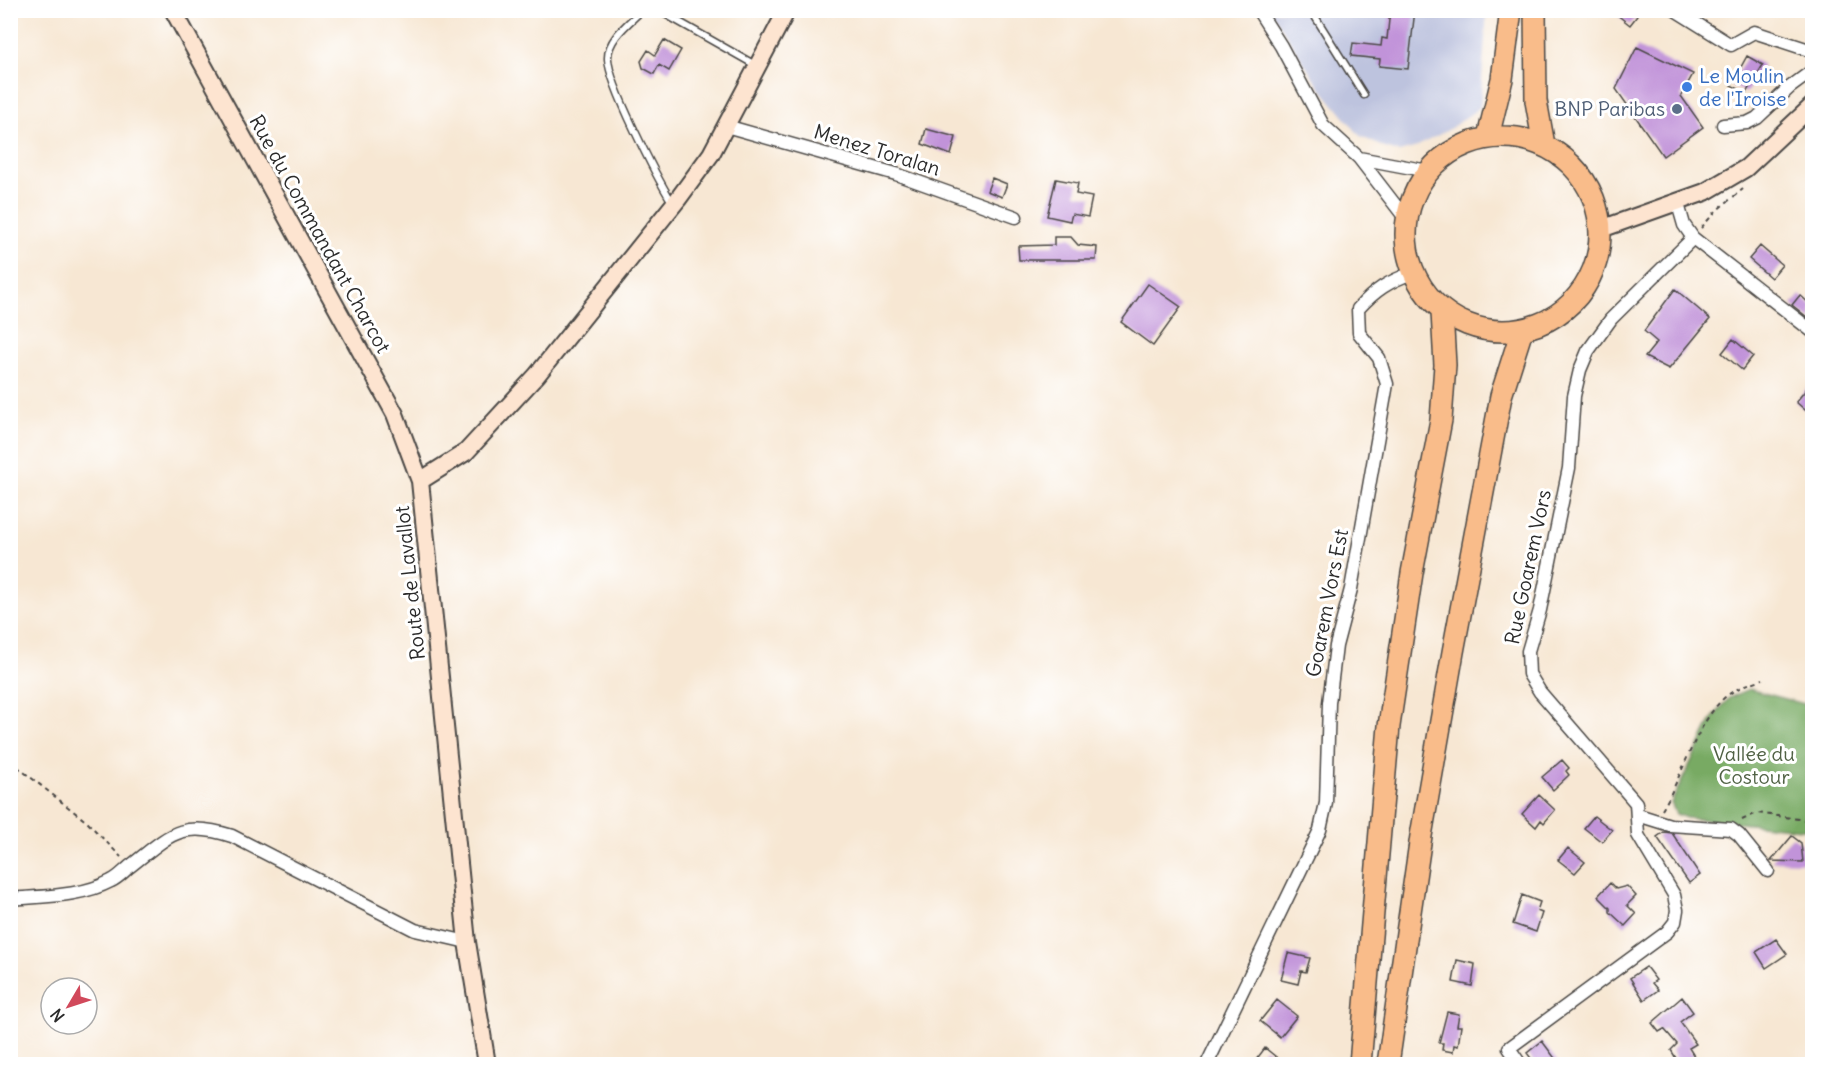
<svg xmlns="http://www.w3.org/2000/svg" width="1823" height="1075" viewBox="0 0 1823 1075" font-family="Delius,sans-serif">
<style>
.industrial{fill:#bdc3de}
.forest{fill:#78aa64;stroke:#526a48;stroke-width:1.5}
.building{fill:#c193d9}
.lines{fill:none;stroke-linecap:round;stroke-linejoin:round}
.lane-casing{stroke:#4a4744;stroke-width:9}
.street-casing{stroke:#4a4744;stroke-width:15}
.secondary-casing{stroke:#4a4744;stroke-width:20}
.highway-casing{stroke:#4a4744;stroke-width:24}
.path{stroke:#4a4744;stroke-width:2;stroke-dasharray:4.5 4.5;stroke-linecap:butt}
.lane{stroke:#fff;stroke-width:6}
.street{stroke:#fff;stroke-width:12}
.secondary{stroke:#fde4d0;stroke-width:16}
.highway{stroke:#f9bc8a;stroke-width:21}
.shop-dot{fill:#3f7fe0;stroke:#fff;stroke-width:2}
.service-dot{fill:#5c6f8a;stroke:#fff;stroke-width:2}
.labels{text-anchor:middle;stroke-width:6;stroke-linejoin:round;paint-order:stroke}
.shop-label{font-size:20px;fill:#366cbe;stroke:#fff;text-anchor:start}
.service-label{font-size:20px;fill:#4e5e75;stroke:#fff;text-anchor:end}
.street-label{font-size:20px;fill:#2b2b2b;stroke:#fff}
.park-label{font-size:20px;fill:#506144;stroke:#fff}
</style>
<rect width="100%" height="100%" fill="#fff"/>
<filter id="ink" filterUnits="userSpaceOnUse"><feTurbulence type="fractalNoise" baseFrequency=".0167" numOctaves="2"/><feDisplacementMap in="SourceGraphic" scale="12" xChannelSelector="R" yChannelSelector="G"/><feConvolveMatrix kernelMatrix="1 2 1 2 8 2 1 2 1" color-interpolation-filters="sRGB"/></filter>
<filter id="wash" filterUnits="userSpaceOnUse"><feTurbulence type="fractalNoise" baseFrequency=".008" numOctaves="4" result="noise"/><feDisplacementMap in="SourceGraphic" scale="24" xChannelSelector="R" yChannelSelector="G"/><feGaussianBlur stdDeviation="1.35" result="paint"/><feColorMatrix in="noise" values="0 0 0 0 0 0 0 0 0 0 0 0 0 0 0 0 0 1.4 0 .05"/><feComposite in="paint" operator="in"/></filter>
<g filter="url(#wash)">
<rect width="100%" height="100%" fill="#f7e7d3"/>
<path class="industrial" d="M1271 11H1487L1480 107 1448 130 1414 148 1399 152 1385 148 1360 136 1318 85Z"/>
<path class="forest" d="M1749 689 1812 706V830L1686 818 1676 814 1671 803 1712 719 1729 698Z"/>
<g id="blocks">
<path class="building" d="M1390 10H1415L1408 69 1379 66 1380 59 1351 56 1353 43 1381 46 1382 38 1387 39Z
M1611 10H1631L1637 16 1630 25Z
M664 40 681 50 669 71 659 65 654 74 643 68 641 61 648 50 655 55Z
M1637 47 1693 74 1681 96 1703 127 1663 156 1616 89Z
M1747 56 1763 65 1746 93 1731 85Z
M926 129 956 137 951 155 922 144Z
M992 178 1007 184 1002 197 987 191Z
M1056 179 1078 183 1076 194 1092 197 1088 217 1072 214 1070 221 1047 216Z
M1054 237H1071L1078 245 1097 247 1096 260H1019L1018 246 1054 245Z
M1760 246 1782 265 1771 278 1749 259Z
M1148 284 1181 307 1153 346 1121 322Z
M1675 289 1710 319 1669 369 1645 357 1657 342 1644 331Z
M1800 295 1812 306V321L1792 305Z
M1733 339 1753 356 1742 370 1722 353Z
M1812 382V416L1796 402Z
M1562 760 1569 768 1566 771 1569 775 1553 790 1542 777Z
M1539 795 1555 810 1544 823 1541 820 1536 827 1522 814Z
M1594 816 1612 830 1602 842 1584 828Z
M1664 832 1672 833 1700 875 1689 883 1657 837Z
M1792 836 1801 843 1803 862 1771 861Z
M1568 848 1585 862 1575 873 1558 860Z
M1610 883 1616 889 1627 886 1636 896 1627 905 1636 914 1625 926 1610 912V908L1598 896Z
M1522 895 1540 902 1537 911 1542 913 1536 932 1513 924Z
M1776 939 1787 954 1766 968 1756 952Z
M1288 953 1310 958 1306 972 1301 971 1298 984 1281 980Z
M1457 960 1475 964 1472 986 1453 982Z
M1646 967 1656 980 1652 983 1658 990 1644 1000 1630 978Z
M1682 997 1693 1012 1680 1022 1696 1044 1689 1048 1694 1056 1684 1065H1680L1671 1050 1677 1044 1664 1029 1659 1032 1652 1023Z
M1277 1000 1297 1016 1280 1037 1260 1021Z
M1447 1012 1459 1014 1457 1026H1461L1458 1046 1454 1045 1453 1052 1442 1050 1443 1043H1439Z
M1542 1041 1560 1065H1536L1527 1053Z
M1265 1048 1286 1065H1252Z"/>
</g>
</g>
<g filter="url(#ink)">
<use href="#blocks" fill-opacity="0" stroke="#4a4744" stroke-width="1.5"/>
<g class="lines">
<defs>
<path id="lane" d="M642 10C629 23 607 39 608 59 609 84 657 178 672 202
M658 10 757 66
M1311 10 1364 95"/>
<path id="street" d="M1258 10 1281 46 1323 125 1359 158 1406 219
M1675 10 1731 45 1754 32 1812 51
M1723 125 1747 123 1757 118 1789 88 1812 71
M726 126 896 174 1016 217
M1359 158 1428 171
M1678 204 1684 225 1693 238 1812 331
M1638 815 1670 825 1731 829 1739 835 1768 871
M10 899C43 896 81 897 111 881 118 878 123 872 129 867 169 836 180 819 232 836L415 930 467 942
M1207 1064 1320 830 1326 803 1329 703 1336 646 1351 589 1387 384 1379 358 1359 333 1358 309C1375 290 1389 281 1413 273
M1520 1064 1509 1048 1667 932 1675 922 1677 910 1674 895 1638 835 1636 803 1540 692 1529 674 1528 651 1540 610 1569 468 1574 396 1580 370 1588 351 1611 319 1693 238"/>
<path id="secondary" d="M173 10 395 414 420 481 467 942 487 1064
M1601 229 1705 192 1746 168 1812 106
M420 481 466 452 537 375 678 199 711 154 787 10"/>
<path id="highway" d="M1535 10 1536 101 1544 145
M1406 234a97 97 0 1 1 194 0a97 97 0 1 1-194 0Z
M1488 137 1502 79 1511 10
M1360 1064 1389 726 1412 573 1441 420 1445 365 1442 312
M1388 1064 1421 836 1453 652 1501 396 1522 330"/>
</defs>
<use href="#lane" class="lane-casing"/>
<use href="#street" class="street-casing"/>
<use href="#secondary" class="secondary-casing"/>
<use href="#highway" class="highway-casing"/>
<path class="path" d="M1701 228 1717 210 1743 189
M10 761 87 822 121 857
M1662 810C1682 777 1695 727 1722 700 1733 689 1748 684 1763 679
M1742 820 1757 813 1812 821"/>
<use href="#lane" class="lane"/>
<use href="#street" class="street"/>
<use href="#secondary" class="secondary"/>
<use href="#highway" class="highway"/>
</g>
</g>
<circle class="shop-dot" cx="1687" cy="87" r="6"/>
<circle class="service-dot" cx="1677" cy="109" r="6"/>
<g class="labels">
<g class="shop-label">
<text x="1699" y="83">Le Moulin<tspan x="1699" dy="23">de l'Iroise</tspan></text>
</g>
<g class="service-label">
<text x="1665" y="116">BNP Paribas</text>
</g>
<g class="street-label">
<text transform="translate(877 150) rotate(17)" y="7">Menez Toralan</text>
<text transform="translate(320 234) rotate(61)" y="7">Rue du Commandant Charcot</text>
<text transform="translate(1528 567) rotate(-78)" y="7">Rue Goarem Vors</text>
<text transform="translate(410 583) rotate(-96)" y="7">Route de Lavallot</text>
<text transform="translate(1327 603) rotate(-79)" y="7">Goarem Vors Est</text>
</g>
<g class="park-label">
<text x="1754" y="761">Vallée du<tspan x="1754" dy="23">Costour</tspan></text>
</g>
</g>
<rect width="1823" height="1075" fill="none" stroke="#fff" stroke-width="36"/>
<g transform="translate(69 1006) rotate(231)"><circle r="28" fill="#ffffff" stroke="#aaaaaa" stroke-width="1.5"/>
<path d="M0-4.5L10 22L0 15L-10 22Z" fill="#d1495b"/>
<text y="-9" font-size="16" font-weight="bold" text-anchor="middle" fill="#2b2b2b">N</text>
</g>
</svg>
